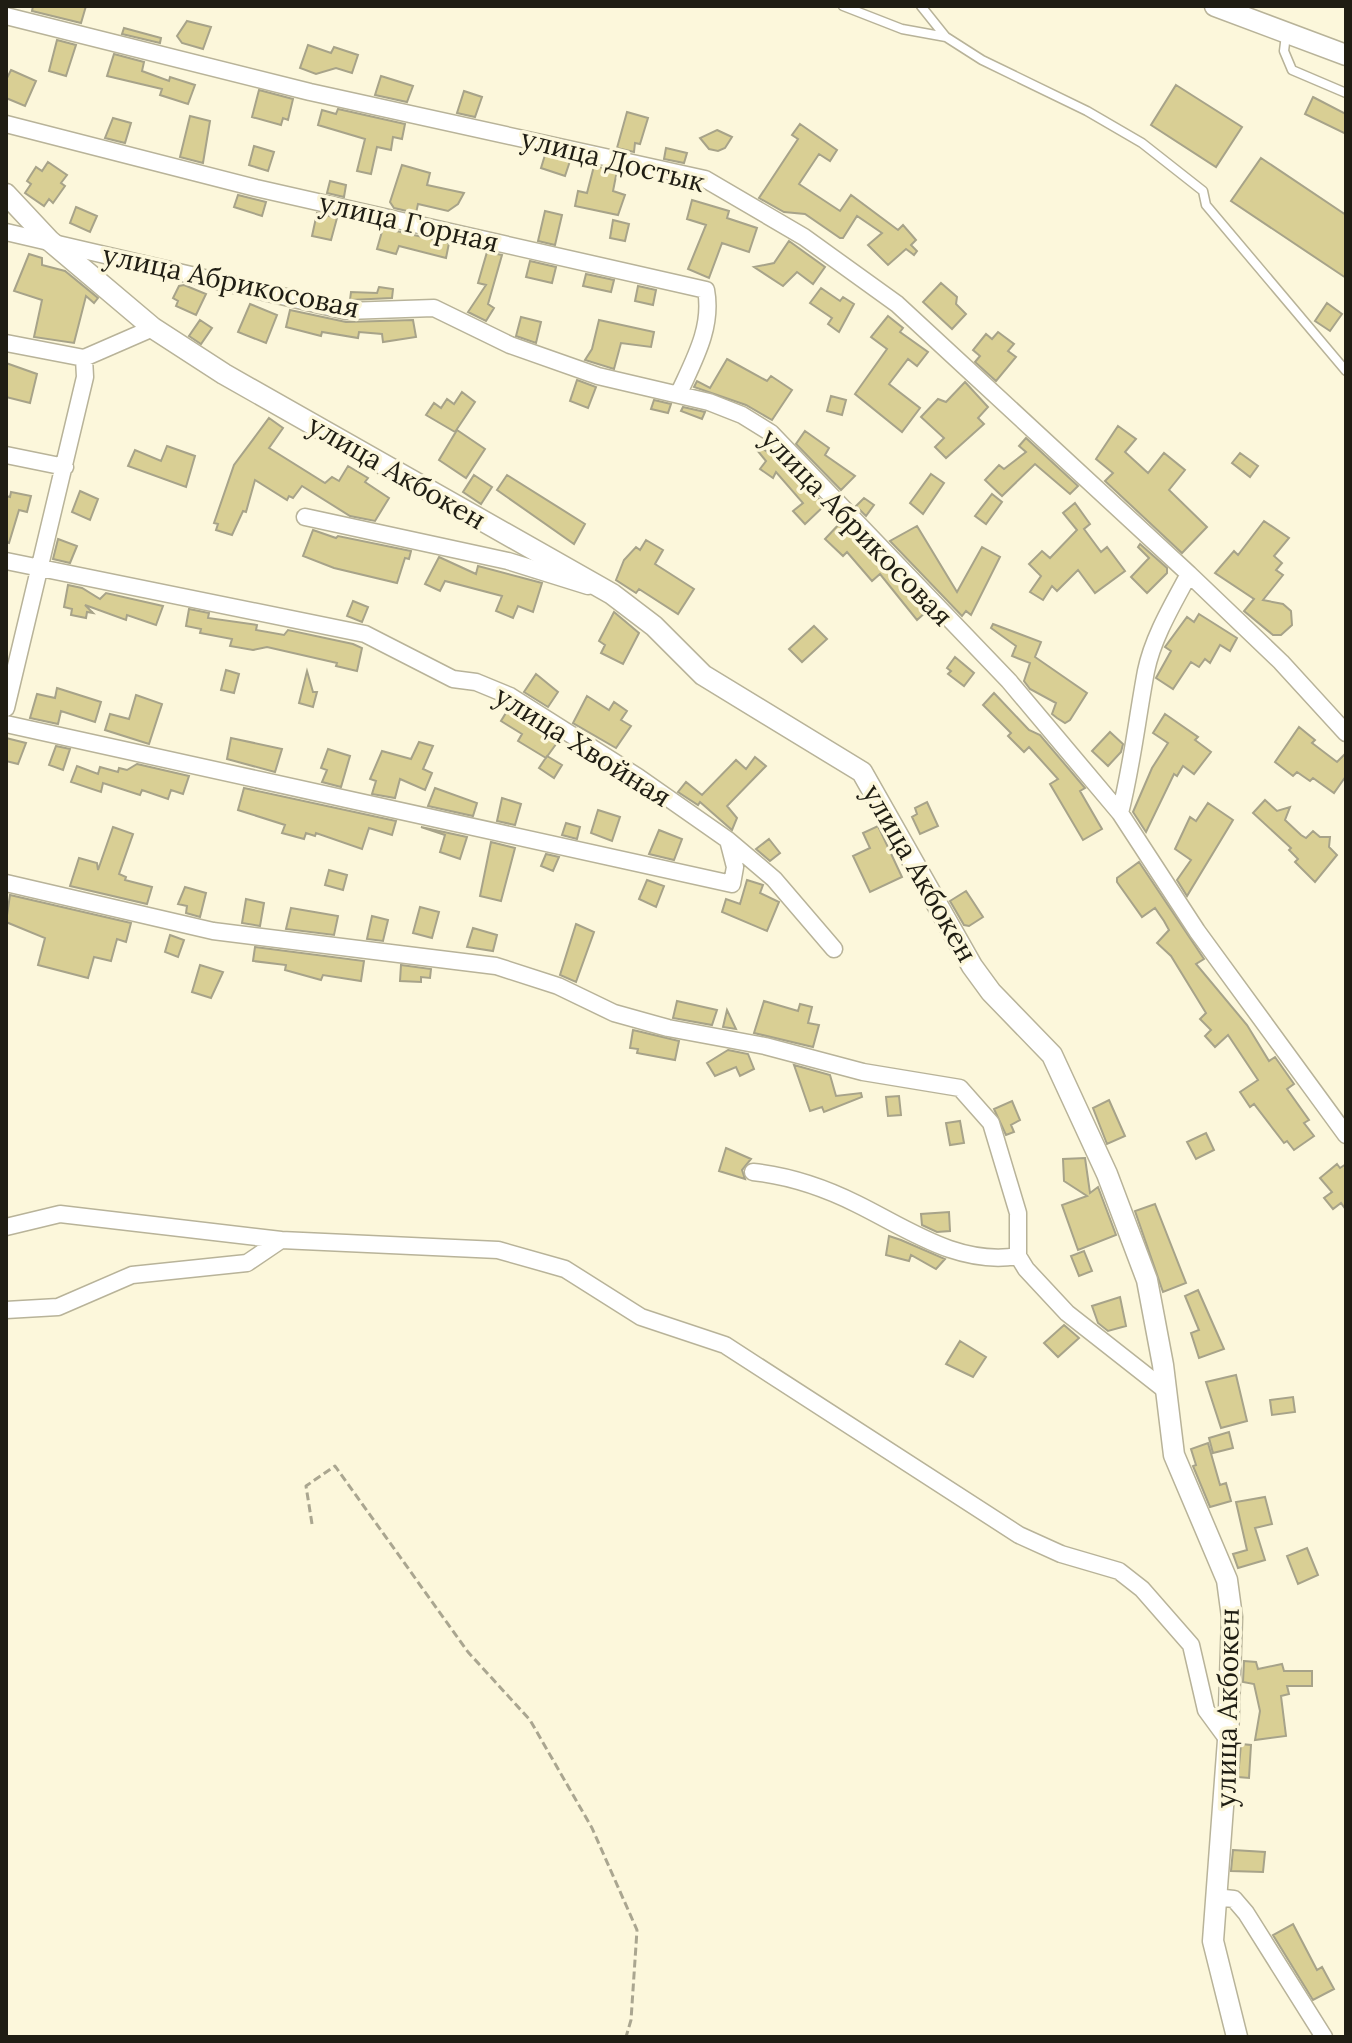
<svg xmlns="http://www.w3.org/2000/svg" width="1352" height="2043" viewBox="0 0 1352 2043" font-family="Lora,serif">
<style>
.building{fill:#d9cf94;stroke:#a7a389;stroke-width:2}
.lines{fill:none;stroke-linecap:round;stroke-linejoin:round}
.service-casing{stroke:#b8b399;stroke-width:11}
.minor-casing{stroke:#b8b399;stroke-width:19}
.tertiary-casing{stroke:#b8b399;stroke-width:23}
.path{stroke:#aaa690;stroke-width:3;stroke-dasharray:8 4;stroke-linecap:butt}
.service{stroke:#fff;stroke-width:8}
.minor{stroke:#fff;stroke-width:16}
.tertiary{stroke:#fff;stroke-width:20}
.labels{text-anchor:middle;stroke-width:7;stroke-linejoin:round;paint-order:stroke}
.street-label{font-size:28px;fill:#1f1d13;stroke:#fcf7db}
</style>
<rect width="100%" height="100%" fill="#fcf7db"/>
<path class="building" d="M33 6H86L81 23 32 11Z
M187 21 211 27 203 49 182 43 177 36Z
M124 28 161 38 160 43 122 34Z
M57 40 76 45 66 76 49 71Z
M308 45 331 53 334 47 358 55 352 73 336 68 316 74 300 68Z
M114 54 144 62 142 71 169 81 170 77 195 85 188 104 160 95 162 89 107 76Z
M11 70 36 81 25 106 6 98V80Z
M381 76 413 86 407 102 375 95Z
M1176 85 1242 127 1216 167 1151 125Z
M259 90 293 99 288 120 283 118 281 125 252 117Z
M464 91 482 97 475 117 457 113Z
M1313 97 1346 114V134L1305 114Z
M338 109 405 124 402 139 393 137 391 150 377 147 371 174 357 171 365 139 318 125 322 110 336 114Z
M627 112 648 118 640 144 635 143 634 152 617 148Z
M190 116 210 121 203 163 180 157Z
M113 118 131 123 125 143 105 138Z
M800 124 837 150 830 161 819 154 799 184 840 211 851 195 898 230 903 225 916 240 911 245 917 251 914 255 906 249 888 265 868 245 882 233 857 216 843 238H840L805 214 784 212 759 198 798 139 792 135Z
M717 130 732 137 725 148 718 151 709 149 700 138Z
M254 146 274 152 268 171 249 165Z
M666 148 687 153 684 163 664 159Z
M545 155 570 161 565 176 541 168Z
M1261 158 1346 215V278L1231 201Z
M48 162 67 175 61 183 65 186 53 203 49 199 44 206 25 193 31 184 27 181 36 167 42 171Z
M402 165 430 173 427 185 464 193 458 204 448 211 418 204 416 213 394 208 390 202Z
M594 166 617 171 613 191 625 195 618 215 575 206 578 191 587 193Z
M330 181 346 185 344 197 327 193Z
M238 195 266 202 262 216 234 207Z
M692 200 729 211 727 218 757 228 749 252 722 243 709 278 688 269 706 225 687 219Z
M76 207 97 216 90 232 70 223Z
M545 211 562 215 555 245 538 241Z
M317 213 337 218 331 240 312 236Z
M613 220 629 224 625 241 610 238Z
M383 228 449 243 446 258 399 246 396 254 377 249Z
M789 241 825 267 813 284 797 272 783 286 754 267 774 263Z
M487 252 502 255 488 304 494 308 486 321 468 312 486 285 478 283Z
M29 254 42 258V265L65 271 98 298 94 303 86 296 74 343 34 337 42 300 14 291Z
M530 261 556 267 552 283 526 277Z
M586 274 614 280 611 292 583 286Z
M941 283 957 297 956 304 966 314 952 329 923 302Z
M184 285 206 294 196 315 176 306 178 301 173 298 179 286Z
M638 286 656 290 653 305 635 301Z
M379 287 393 289 392 298 350 300 351 292 377 293Z
M821 288 840 301 843 297 854 304 839 332 828 324 832 318 810 303Z
M1327 303 1342 314 1330 331 1315 321Z
M250 304 277 315 266 343 238 332Z
M290 310 346 322 413 320 416 337 383 342 382 334 359 332 358 338 322 332 321 336 286 327Z
M888 316 903 328 900 332 928 352 917 366 908 359 889 384 920 408 902 432 855 394 887 349 871 337Z
M521 317 541 322 536 343 516 336Z
M200 320 212 328 201 344 189 336Z
M599 320 654 332 651 347 621 343 614 369 585 360 592 349Z
M998 332 1014 344 1008 351 1016 357 996 381 975 362 980 356 973 350 986 334 992 339Z
M727 359 767 381 771 376 792 390 772 420 746 405 694 387 697 381 710 388Z
M6 363 37 374 30 403 6 397Z
M577 380 596 387 588 408 570 401Z
M965 382 988 407 978 418 984 424 946 458 935 447 944 438 921 417 938 399 946 402Z
M462 392 475 402 455 432 426 415 434 403 441 408 447 399 454 404Z
M831 396 846 400 842 415 827 411Z
M654 400 671 404 668 413 651 409Z
M683 407 705 412 702 419 681 411Z
M269 418 283 428 269 448 325 483 332 477 339 481 348 466 368 478 365 482 389 498 375 521 350 516 302 486 293 498 289 496 287 500 255 480 246 512 243 511 232 535 216 530 218 524 214 523 234 465Z
M1118 426 1136 439 1125 452 1148 473 1164 453 1185 470 1169 490 1207 527 1182 553 1105 481 1113 473 1096 459Z
M457 430 485 449 466 478 439 460Z
M805 431 829 448 825 455 855 476 841 490 796 444Z
M1026 438 1078 486 1070 494 1035 464 1002 496 985 480 999 465 1004 469 1026 452 1019 446Z
M167 446 195 456 186 487 128 466 135 450 161 461Z
M760 447 783 462 825 505 805 524 793 511 803 503 776 472 773 478 760 469 766 461 757 450Z
M1240 453 1258 466 1250 477 1232 463Z
M931 474 944 483 923 514 910 503Z
M474 475 492 487 481 504 463 492Z
M507 475 585 524 574 544 497 490Z
M80 491 98 499 90 520 72 512Z
M11 492 31 496 27 512 19 510 9 543 6 542V496L10 497Z
M992 494 1002 502 986 524 975 516Z
M864 498 874 505 866 516 856 506Z
M1075 503 1090 524 1084 529 1101 552 1107 547 1125 571 1095 593 1078 570 1057 591 1052 586 1043 600 1030 592 1041 576 1029 564 1042 551 1050 558 1077 530 1063 513Z
M1264 521 1289 538 1274 556 1282 563 1276 570 1283 575 1263 600 1283 604 1291 611 1292 625 1281 635H1273L1244 611 1254 599 1215 573 1234 551 1238 555Z
M841 522 927 611 917 620 880 574 872 581 847 552 843 556 825 539Z
M917 526 957 592 982 547 1000 557 971 615 966 611 962 616 890 541Z
M313 530 336 538 338 536 411 551 409 559 405 558 397 583 334 568 303 556Z
M58 539 77 546 70 563 53 559Z
M646 540 663 550 655 564 694 589 678 614 639 589 636 593 616 580 624 560 636 547 640 550Z
M1140 544 1167 568V573L1147 593 1131 577 1149 558 1138 547Z
M439 557 476 574 478 566 542 583 533 612 518 606 513 618 496 611 502 596 445 581 440 591 425 584Z
M68 585 82 588 100 599 106 593 163 606 156 625 127 615 126 620 85 605 93 613 87 612 86 618 71 615 72 609 64 607Z
M353 601 368 607 362 622 347 616Z
M189 609 209 613 208 618 257 625 256 630 284 635 288 630 353 644 362 648 357 671 336 666 337 663 267 647 253 650 230 646 232 639 200 633 201 629 186 626Z
M614 612 639 633 623 664 601 653 605 645 599 641Z
M1199 614 1237 638 1230 651 1220 645 1210 663 1205 659 1199 667 1191 662 1173 689 1156 678 1171 651 1165 647 1187 617 1194 622Z
M993 624 1041 642 1035 657 1087 693 1070 720 1065 723 1057 718 1052 714 1056 703 1030 689 1024 681 1030 663 1012 656 1016 646 991 628Z
M814 626 827 639 802 662 789 649Z
M955 657 974 673 964 686 948 674 951 671 947 668Z
M226 670 239 674 234 693 221 690Z
M307 671 313 692H317L313 707 299 703Z
M536 674 558 692 548 707 524 692Z
M57 688 101 702 95 722 61 711 58 724 30 718 37 694 55 698Z
M994 693 1029 730 1040 735 1085 788 1080 791 1102 829 1083 840 1050 784 1058 779 1029 747 1024 752 1008 736 1011 733 983 705Z
M136 695 162 704 149 744 105 730 110 714 129 719Z
M587 696 609 710 614 702 627 711 621 720 631 726 616 748 573 723Z
M509 708 559 740 546 758 518 741 522 734 501 721Z
M1165 714 1198 737 1195 740 1211 752 1194 774 1183 766 1177 776 1174 774 1146 832 1133 812 1152 768 1168 743 1153 733Z
M1299 727 1315 740 1312 743 1337 762 1346 753V776L1334 793 1313 778 1310 781 1297 772 1293 776 1275 762Z
M1110 732 1123 744 1121 752 1108 766 1092 751Z
M6 738 26 743 18 764 6 761Z
M231 738 282 749 275 772 227 759Z
M419 742 433 746 423 769 432 773 425 790 400 779 395 798 372 794 376 781 370 779 382 751 411 759Z
M56 746 70 749 63 770 49 765Z
M328 749 350 756 341 787 322 782 327 770 321 768Z
M547 756 562 765 554 778 539 768Z
M755 757 766 766 727 806 737 818 732 830 700 802 698 805 678 792 686 782 702 795 736 760 746 769Z
M137 764 189 776 183 794 171 790 168 799 142 790 140 795 103 783 101 792 71 782 77 766 98 774 100 767 118 772 119 768 127 770Z
M244 788 396 821 392 835 369 828 362 849 316 833 315 836 306 833 304 839 282 833 285 825 238 810Z
M435 788 477 803 473 816 428 806Z
M502 798 521 804 515 825 497 821Z
M1265 800 1277 811 1290 807 1285 820 1301 835 1306 838 1313 831 1320 837H1330L1329 847 1337 855 1315 882 1295 862 1298 859 1289 850 1291 848 1253 813Z
M927 802 938 826 920 834 912 817 917 814 915 808Z
M1208 803 1233 820 1187 896 1177 880 1191 860 1175 849 1190 817 1196 821Z
M598 810 620 817 612 841 591 833Z
M566 823 580 827 577 839 562 835Z
M878 826 902 877 870 892 853 856 870 848 863 833Z
M113 827 133 834 119 874 126 877 125 880 152 887 147 904 70 886 79 858 97 863 98 870Z
M421 827 467 837 460 859 440 852 445 835Z
M659 830 682 839 674 860 649 854Z
M769 839 780 853 770 861 756 849Z
M491 842 515 848 501 901 480 896Z
M546 854 559 857 553 871 541 866Z
M1139 862 1204 959 1196 964 1247 1025 1269 1061 1275 1057 1294 1084 1287 1089 1309 1120 1304 1123 1314 1136 1294 1150 1287 1141 1284 1143 1254 1104 1250 1107 1240 1092 1258 1080 1228 1035 1215 1047 1205 1036 1211 1030 1200 1019 1206 1013 1171 956 1157 943 1169 930 1164 921 1155 908 1142 917 1117 882V878Z
M329 870 347 875 343 890 325 885Z
M647 880 664 886 656 907 639 899Z
M747 880 763 885 760 893 779 902 767 931 722 912 726 899 740 904Z
M185 887 206 893 200 917 186 913 187 906 178 904Z
M966 891 983 917 969 926 964 925 950 901Z
M10 895 131 923 126 942 117 939 111 961 94 957 88 978 38 965 45 938 6 922Z
M246 899 264 903 260 926 242 923Z
M420 907 439 912 432 938 413 933Z
M291 908 338 916 334 935 286 929Z
M372 916 388 920 383 941 367 939Z
M576 924 594 932 576 982 560 975Z
M473 928 497 935 493 951 467 947Z
M170 935 184 940 178 957 165 952Z
M255 947 364 961 361 981 323 975 321 980 285 970 286 965 253 961Z
M200 965 223 972 211 998 192 992Z
M401 965 431 969 430 978 421 977V982L400 981Z
M677 1001 717 1010 712 1025 673 1018Z
M764 1001 798 1011 800 1004 812 1007 808 1023 819 1025 813 1047 754 1033Z
M727 1010 736 1029 723 1027Z
M633 1030 679 1041 675 1060 637 1053 638 1049 630 1048Z
M728 1050 748 1054 754 1069 740 1076 736 1067 715 1076 707 1063Z
M794 1065 830 1075 836 1096 861 1093 862 1097 824 1112 822 1107 810 1111Z
M899 1096 901 1115 888 1116 886 1097Z
M1109 1100 1125 1136 1107 1144 1093 1108Z
M1012 1101 1020 1120 1011 1125 1014 1132 1006 1135 994 1109Z
M960 1121 964 1143 950 1145 946 1123Z
M1206 1133 1214 1150 1196 1159 1187 1142Z
M726 1148 751 1159 742 1170 745 1179 719 1171Z
M1085 1158 1090 1193 1098 1187 1116 1235 1078 1250 1062 1205 1087 1196 1064 1181 1063 1159Z
M1337 1164 1340 1168 1346 1164V1210L1341 1203 1333 1209 1324 1198 1332 1192 1320 1178Z
M1155 1204 1186 1283 1163 1292 1135 1211Z
M949 1212 950 1231 937 1232 922 1225 921 1214Z
M889 1236 901 1240 945 1259 936 1269 911 1255 909 1261 886 1255Z
M1084 1251 1092 1271 1079 1276 1071 1256Z
M1198 1290 1224 1349 1199 1358 1191 1333 1199 1330 1185 1296Z
M1120 1297 1126 1326 1108 1331 1098 1323 1092 1306Z
M1064 1325 1079 1338 1058 1357 1044 1343Z
M960 1341 986 1357 973 1377 946 1364Z
M1236 1375 1247 1421 1221 1428 1206 1382Z
M1293 1397 1295 1412 1272 1415 1270 1400Z
M1229 1432 1233 1448 1213 1453 1209 1438Z
M1208 1443 1220 1485 1226 1483 1231 1501 1210 1507 1193 1466 1196 1465 1191 1449Z
M1265 1497 1272 1524 1255 1528 1265 1560 1238 1568 1233 1554 1247 1550 1236 1502Z
M1307 1548 1318 1575 1298 1584 1287 1556Z
M1244 1661 1256 1662 1258 1669 1282 1664 1284 1671H1312V1686H1287L1289 1694 1281 1696 1286 1736 1255 1740 1260 1711 1254 1684 1243 1682Z
M1241 1744 1251 1745 1249 1778 1238 1777Z
M1233 1850 1265 1852 1263 1872 1231 1871Z
M1293 1924 1317 1970 1322 1967 1334 1989 1313 2000 1273 1935Z"/>
<g class="lines">
<defs>
<path id="service" d="M843 6 902 29 946 37 982 60 1087 111 1142 143 1203 191 1206 205 1346 371
M921 6 945 36
M1286 35 1284 51 1292 70 1346 93"/>
<path id="minor" d="M6 16 310 92 705 179 804 237 897 304 1189 574
M6 124 256 188 706 290C713 327 694 360 679 393
M6 232 346 311 434 308 510 345 598 376 709 402 742 415 771 433 1009 681 1120 813 1197 931 1346 1135
M6 343 84 358
M6 455 65 467
M305 517 508 561 588 586
M6 561 365 634 453 679 476 682 510 696 638 777 728 840 774 879 834 949
M6 708 85 377 84 358 153 328
M6 724 732 884 735 867 728 840
M1120 813C1132 766 1137 719 1146 671 1153 637 1173 604 1189 574L1281 662 1346 733
M6 883 213 931 496 966 558 986 614 1013 668 1028 765 1046 863 1072 960 1088 991 1123 1018 1213V1256L1026 1269 1067 1313 1165 1390
M753 1172C790 1176 823 1187 857 1204 908 1229 958 1266 1018 1256
M6 1227 60 1214 281 1240
M6 1310 58 1307 132 1275 247 1263 281 1240 498 1250 565 1269 641 1317 725 1345 1019 1535 1061 1554 1119 1571 1142 1589 1191 1645 1206 1710 1228 1740
M1217 1902 1224 1898 1234 1899 1246 1913 1324 2037"/>
<path id="tertiary" d="M1215 6 1346 55
M6 194 50 241 153 328 224 374 612 594 654 626 703 675 862 772 972 966 991 992 1052 1055 1107 1174 1147 1280 1163 1365 1174 1455 1227 1580 1232 1617 1228 1740 1213 1941 1237 2037"/>
</defs>
<use href="#service" class="service-casing"/>
<use href="#minor" class="minor-casing"/>
<use href="#tertiary" class="tertiary-casing"/>
<path class="path" d="M312 1524 306 1486 335 1466 468 1652 530 1720 592 1828 637 1930 631 2020 626 2037"/>
<use href="#service" class="service"/>
<use href="#minor" class="minor"/>
<use href="#tertiary" class="tertiary"/>
</g>
<g class="labels">
<g class="street-label">
<text transform="translate(613 160) rotate(14)" y="10">улица Достык</text>
<text transform="translate(409 222) rotate(13)" y="10">улица Горная</text>
<text transform="translate(231 281) rotate(12)" y="10">улица Абрикосовая</text>
<text transform="translate(397 472) rotate(30)" y="10">улица Акбокен</text>
<text transform="translate(857 527) rotate(46)" y="10">улица Абрикосовая</text>
<text transform="translate(583 746) rotate(32)" y="10">улица Хвойная</text>
<text transform="translate(920 873) rotate(60)" y="10">улица Акбокен</text>
<text transform="translate(1227 1708) rotate(-89)" y="10">улица Акбокен</text>
</g>
</g>
<rect width="1352" height="2043" fill="none" stroke="#1f1d13" stroke-width="16"/>
</svg>
